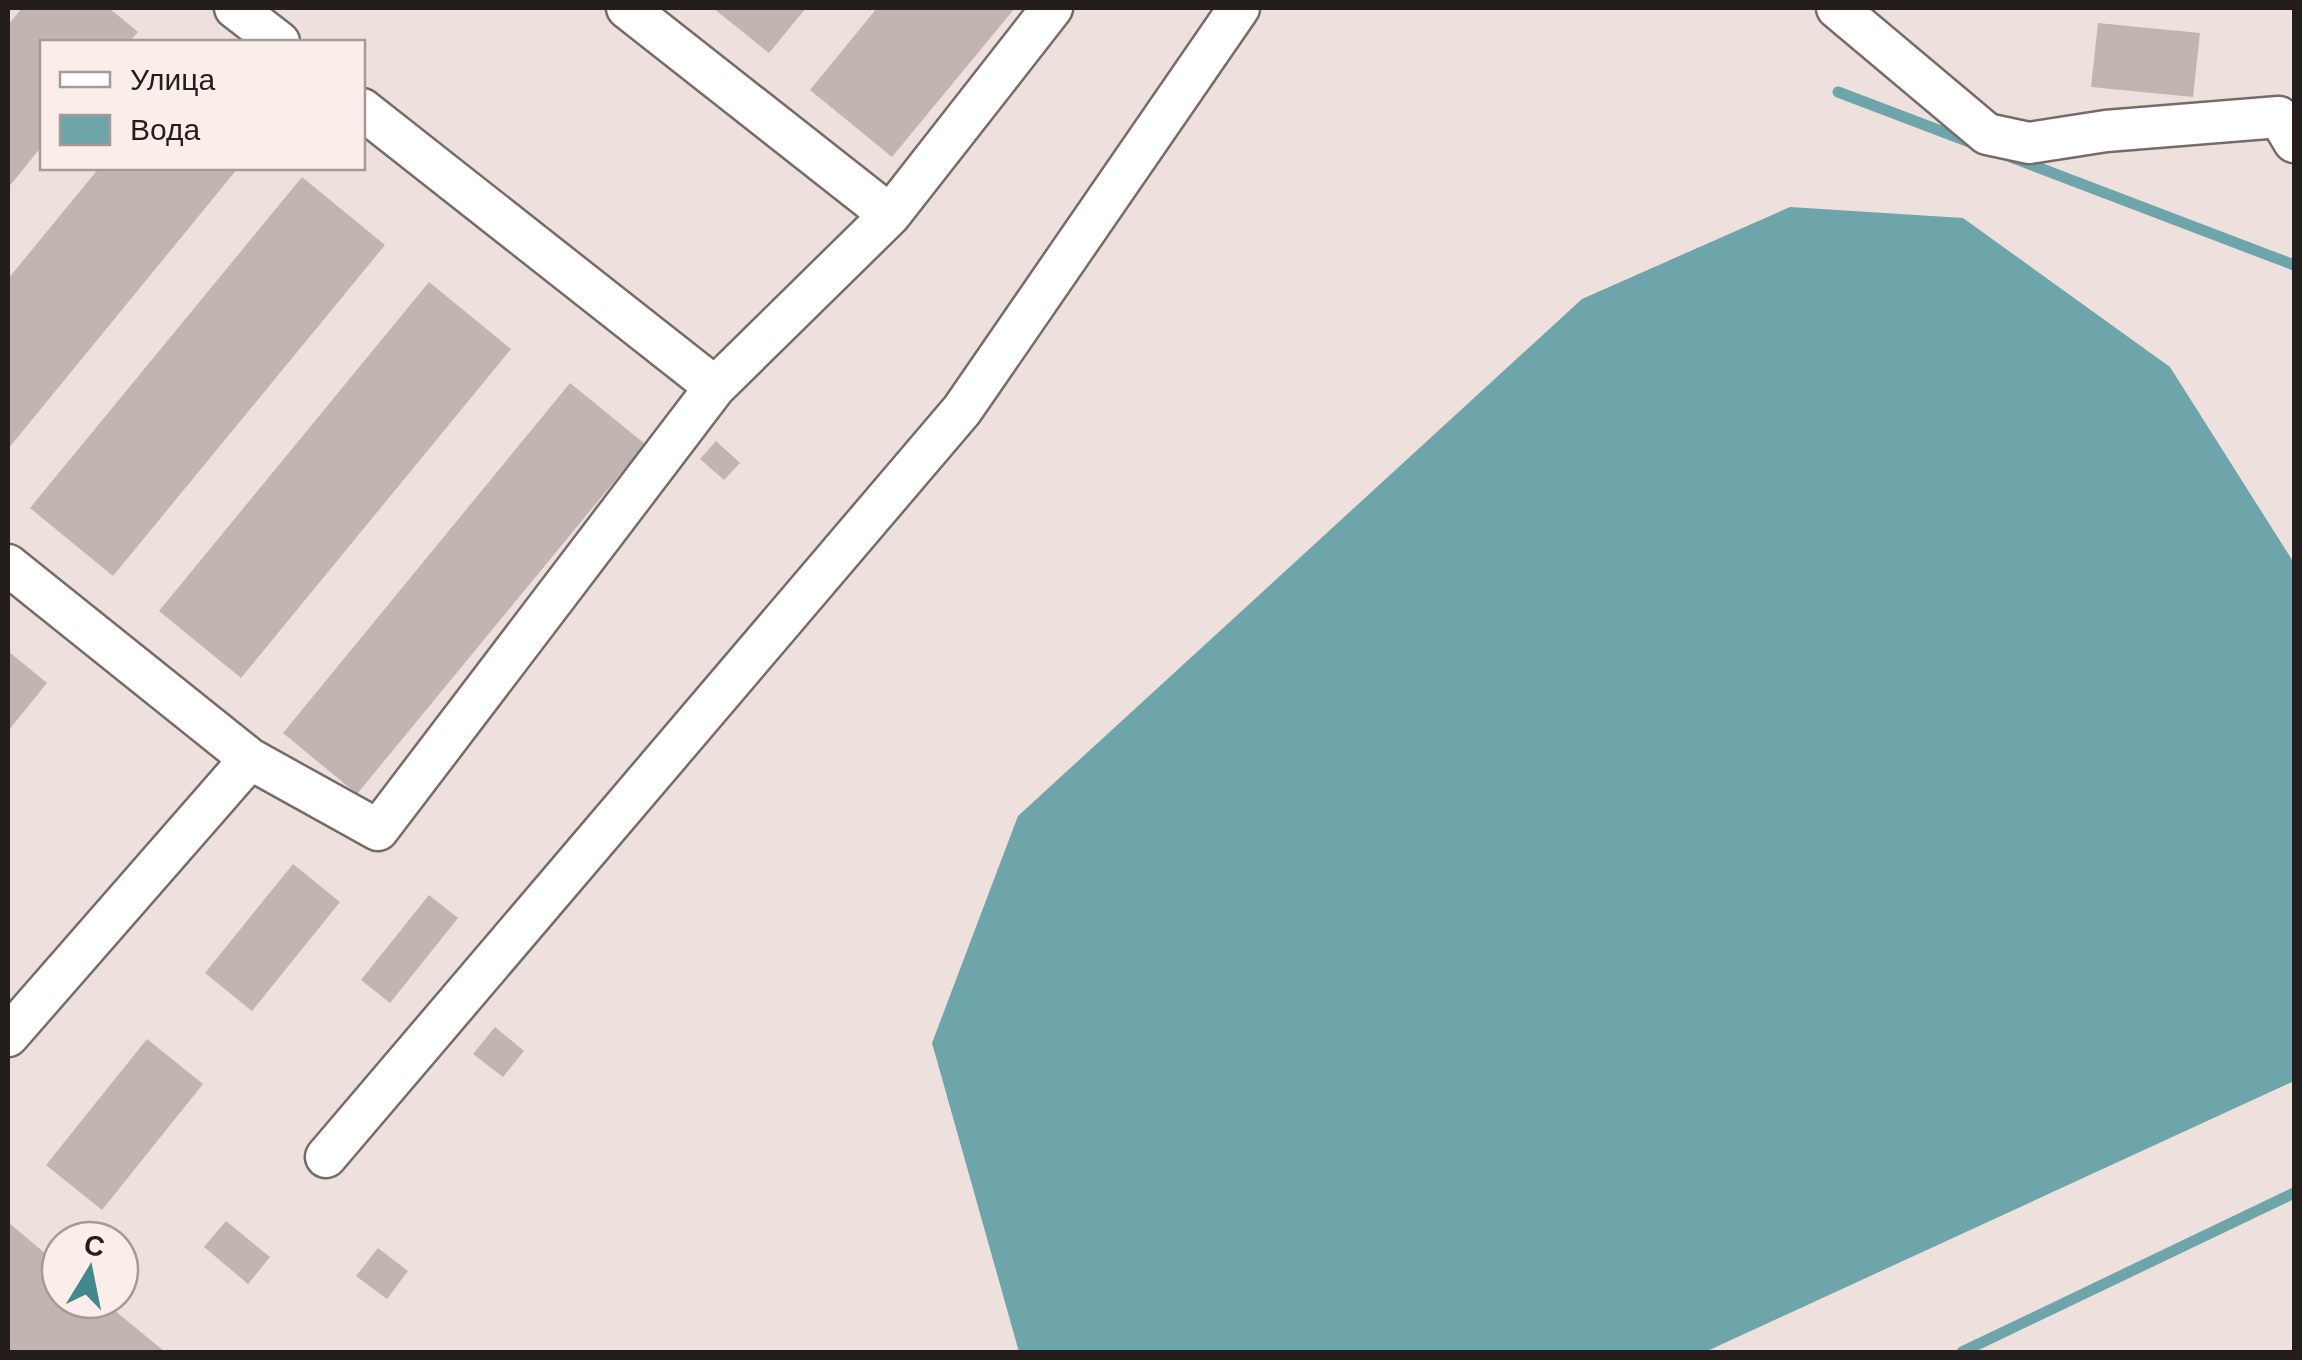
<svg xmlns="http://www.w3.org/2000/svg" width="2302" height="1360" viewBox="0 0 2302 1360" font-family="Helvetica,sans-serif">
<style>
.water{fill:#6ea5aa}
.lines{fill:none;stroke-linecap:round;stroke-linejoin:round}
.stream{stroke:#6ea5aa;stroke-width:11}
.building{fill:#c2b4b1}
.minor-casing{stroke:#776b68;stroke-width:45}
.minor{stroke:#fff;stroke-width:40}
</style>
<rect width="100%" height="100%" fill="#eee0dc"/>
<path class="water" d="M1790 207 1963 218 2170 367 2294 563V1081L1705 1352H1019L932 1043 1018 816 1582 299Z"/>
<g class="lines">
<path class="stream" d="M1838 92 1975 144
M2011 157 2294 265
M1962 1352 2294 1193"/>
</g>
<path class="building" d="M22 8H109L138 32 129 42H42V146L8 188V25Z
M713 8H806L769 53Z
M877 8H1015L892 157 810 90Z
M2098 23 2200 33 2193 97 2091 87Z
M99 168H238L8 449V279Z
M302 177 385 245 113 576 30 508Z
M429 282 511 349 241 678 159 611Z
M570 383 645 444 357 794 283 733Z
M716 441 740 463 724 480 700 459Z
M8 651 47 683 8 731Z
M293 864 340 902 252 1011 205 973Z
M429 895 458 918 390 1003 361 980Z
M495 1027 524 1051 503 1077 473 1054Z
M147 1039 203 1084 102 1210 46 1165Z
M226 1221 270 1257 248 1284 204 1247Z
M8 1222 60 1266V1300H102L165 1352H8Z
M378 1248 408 1271 387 1299 356 1276Z"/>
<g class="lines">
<defs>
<path id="minor" d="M235 8 279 42
M627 8 890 215 1052 8
M1837 8 1987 134 2029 143 2106 131 2279 117 2294 142
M362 109 715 387 890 215
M8 565 250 759 378 830 715 387
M8 1036 250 759
M326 1157 962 410 1239 8"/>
</defs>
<use href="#minor" class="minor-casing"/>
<use href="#minor" class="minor"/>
</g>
<rect width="2302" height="1360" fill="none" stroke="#231e1c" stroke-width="20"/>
<rect x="40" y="40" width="325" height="130" fill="#fbedea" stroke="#a59a98" stroke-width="2.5"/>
<rect x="60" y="72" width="50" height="15" fill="#ffffff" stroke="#a59a98" stroke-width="2.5"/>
<text x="130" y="90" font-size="30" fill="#231e1c">Улица</text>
<rect x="60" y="115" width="50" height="30" fill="#6ea5aa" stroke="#a59a98" stroke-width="2.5"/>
<text x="130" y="140" font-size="30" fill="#231e1c">Вода</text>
<g transform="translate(90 1270) rotate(10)"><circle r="48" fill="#fbedea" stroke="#a59a98" stroke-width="2.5"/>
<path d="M0-8L18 38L0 25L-18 38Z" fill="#41888f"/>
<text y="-15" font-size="28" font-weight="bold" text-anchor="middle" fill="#231e1c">С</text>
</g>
</svg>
